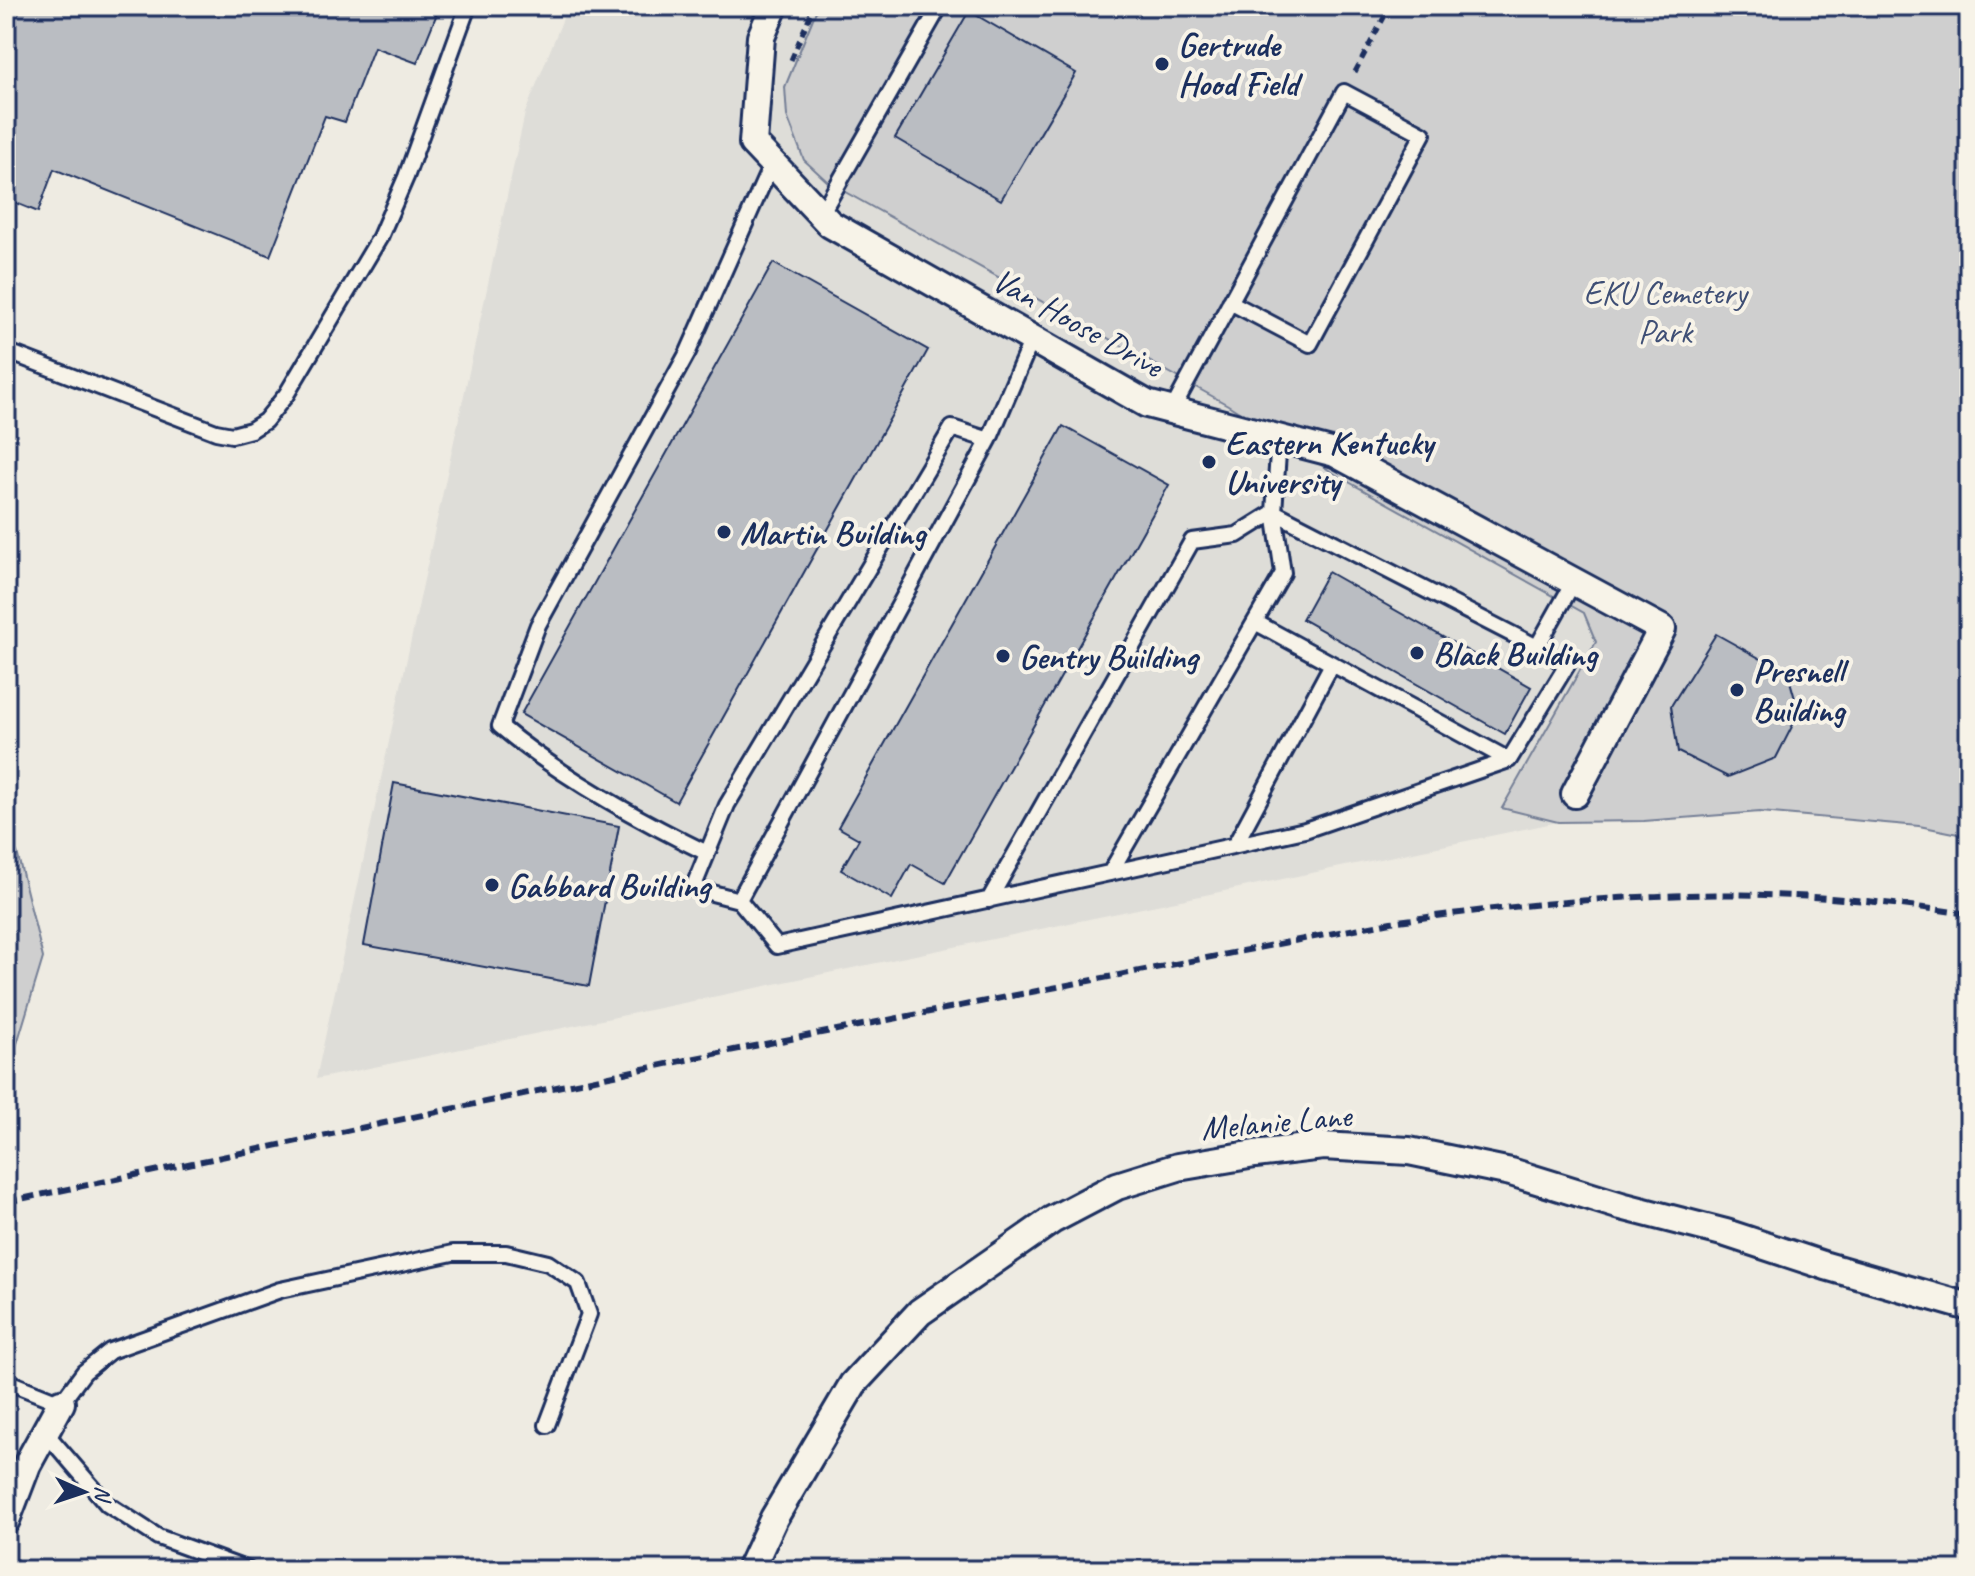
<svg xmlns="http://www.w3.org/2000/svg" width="1975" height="1576" viewBox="0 0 1975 1576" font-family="Caveat,sans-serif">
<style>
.built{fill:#deddd8}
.green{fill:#cfcfcf;stroke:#757f96;stroke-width:2}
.building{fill:#babdc2;stroke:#1b2f5e;stroke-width:2}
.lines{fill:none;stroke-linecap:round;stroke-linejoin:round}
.service-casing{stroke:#1b2f5e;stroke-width:20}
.minor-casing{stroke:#1b2f5e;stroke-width:32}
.path{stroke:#1b2f5e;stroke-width:5;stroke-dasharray:8 6;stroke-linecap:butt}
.service{stroke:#f7f3e8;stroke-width:14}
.minor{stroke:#f7f3e8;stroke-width:26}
.rail{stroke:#1b2f5e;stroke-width:6;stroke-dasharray:12 6;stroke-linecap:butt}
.poi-dot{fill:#1b2f5e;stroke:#f7f3e8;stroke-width:3}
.labels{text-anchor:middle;stroke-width:8;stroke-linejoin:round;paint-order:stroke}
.poi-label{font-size:34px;font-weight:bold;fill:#1b2f5e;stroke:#f7f3e8;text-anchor:start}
.park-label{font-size:34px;fill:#3f4f75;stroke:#f7f3e8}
.street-label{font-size:34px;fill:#1b2f5e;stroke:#f7f3e8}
</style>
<rect width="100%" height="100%" fill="#eeebe2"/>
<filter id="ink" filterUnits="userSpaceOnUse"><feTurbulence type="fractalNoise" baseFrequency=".0125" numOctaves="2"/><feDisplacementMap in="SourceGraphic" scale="16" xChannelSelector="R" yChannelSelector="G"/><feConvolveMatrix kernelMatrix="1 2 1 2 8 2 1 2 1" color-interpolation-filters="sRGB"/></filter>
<g filter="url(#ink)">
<path class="built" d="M568 6H1969V836L1919 826 1760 812 1644 821 1558 822 316 1079 525 113Z"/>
<path class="green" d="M818 6H1969V836L1919 826 1760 812 1644 821 1558 822 1502 808 1596 642 1584 613 1338 476 1228 405 829 183 804 160 787 116 785 87Z
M6 852H17L43 958 6 1080Z"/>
<path class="building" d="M6 6H440L417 63 374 47 345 122 325 116 270 256 54 169 38 212 6 199Z
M969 11 1076 73 1001 200 895 138Z
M773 263 928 350 676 802 521 714Z
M1063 426 1169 485 945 883 911 864 892 899 841 870 859 839 838 827Z
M1328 572 1531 687 1505 734 1302 619Z
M1716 634 1788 674 1799 713 1776 758 1728 777 1678 752 1671 706Z
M394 783 619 826 589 986 364 945Z"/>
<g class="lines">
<defs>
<path id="service" d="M821 214 937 11
M6 351 216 432 232 435 251 430 265 421 286 395 380 237 406 177 468 6
M1172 410 1185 386 1344 92 1423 134 1310 344 1230 302
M1279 438 1274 512 1537 647
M989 440 952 428 727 805 693 888 739 900 989 440 1032 339
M1255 622 1509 760
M1235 845 1332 664
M707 853C635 818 561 777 500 726L538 625 688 352 772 163
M739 900 777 946 1305 830 1509 760 1567 665 1537 647 1573 583
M989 900 1192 541 1237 535 1274 512 1283 573 1110 873
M6 1381 61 1403 84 1372 110 1351 280 1290 453 1253H506L548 1263 578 1283 589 1314 547 1425
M44 1431 107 1504 158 1537 248 1570"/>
<path id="minor" d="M774 6 761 37 753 143 830 224 1147 404 1335 453 1662 629 1575 794
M6 1520 27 1465 61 1403
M750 1570 774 1518 853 1384 920 1312 1052 1220 1117 1186 1178 1167 1255 1154 1323 1146 1409 1151 1511 1172 1621 1206 1726 1233 1826 1266 1969 1307"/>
</defs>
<use href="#service" class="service-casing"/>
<use href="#minor" class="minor-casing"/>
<path class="path" d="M791 60 814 6
M1355 72 1390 6"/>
<use href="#service" class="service"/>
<use href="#minor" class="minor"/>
<path class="rail" d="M6 1202 734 1050 1391 922C1544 901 1699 886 1854 900 1892 903 1931 909 1969 914"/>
</g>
</g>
<g class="poi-dot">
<circle cx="1162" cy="64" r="8"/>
<circle cx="1209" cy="462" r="8"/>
<circle cx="724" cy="532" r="8"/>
<circle cx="1417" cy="653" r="8"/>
<circle cx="1003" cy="656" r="8"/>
<circle cx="1737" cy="690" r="8"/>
<circle cx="492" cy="885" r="8"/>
</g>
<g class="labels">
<g class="poi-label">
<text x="1178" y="56">Gertrude<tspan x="1178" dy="39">Hood Field</tspan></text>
<text x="1225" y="454">Eastern Kentucky<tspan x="1225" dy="39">University</tspan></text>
<text x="740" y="544">Martin Building</text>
<text x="1433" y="665">Black Building</text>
<text x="1019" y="668">Gentry Building</text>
<text x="1753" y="682">Presnell<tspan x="1753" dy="39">Building</tspan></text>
<text x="508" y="897">Gabbard Building</text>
</g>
<g class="park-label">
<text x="1665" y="304">EKU Cemetery<tspan x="1665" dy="39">Park</tspan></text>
</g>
<g class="street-label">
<text transform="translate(1078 322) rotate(29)" y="12">Van Hoose Drive</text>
<text transform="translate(1276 1121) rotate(-5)" y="12">Melanie Lane</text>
</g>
</g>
<rect width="1975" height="1576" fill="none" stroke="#f7f3e8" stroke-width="32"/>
<rect x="16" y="16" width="1943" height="1544" fill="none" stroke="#1b2f5e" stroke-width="3" filter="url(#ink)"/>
<g transform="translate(84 1492) rotate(93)" stroke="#f7f3e8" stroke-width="6" paint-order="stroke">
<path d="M0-6L14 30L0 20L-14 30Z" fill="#1b2f5e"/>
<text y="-12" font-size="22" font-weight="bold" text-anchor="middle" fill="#1b2f5e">N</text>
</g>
</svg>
